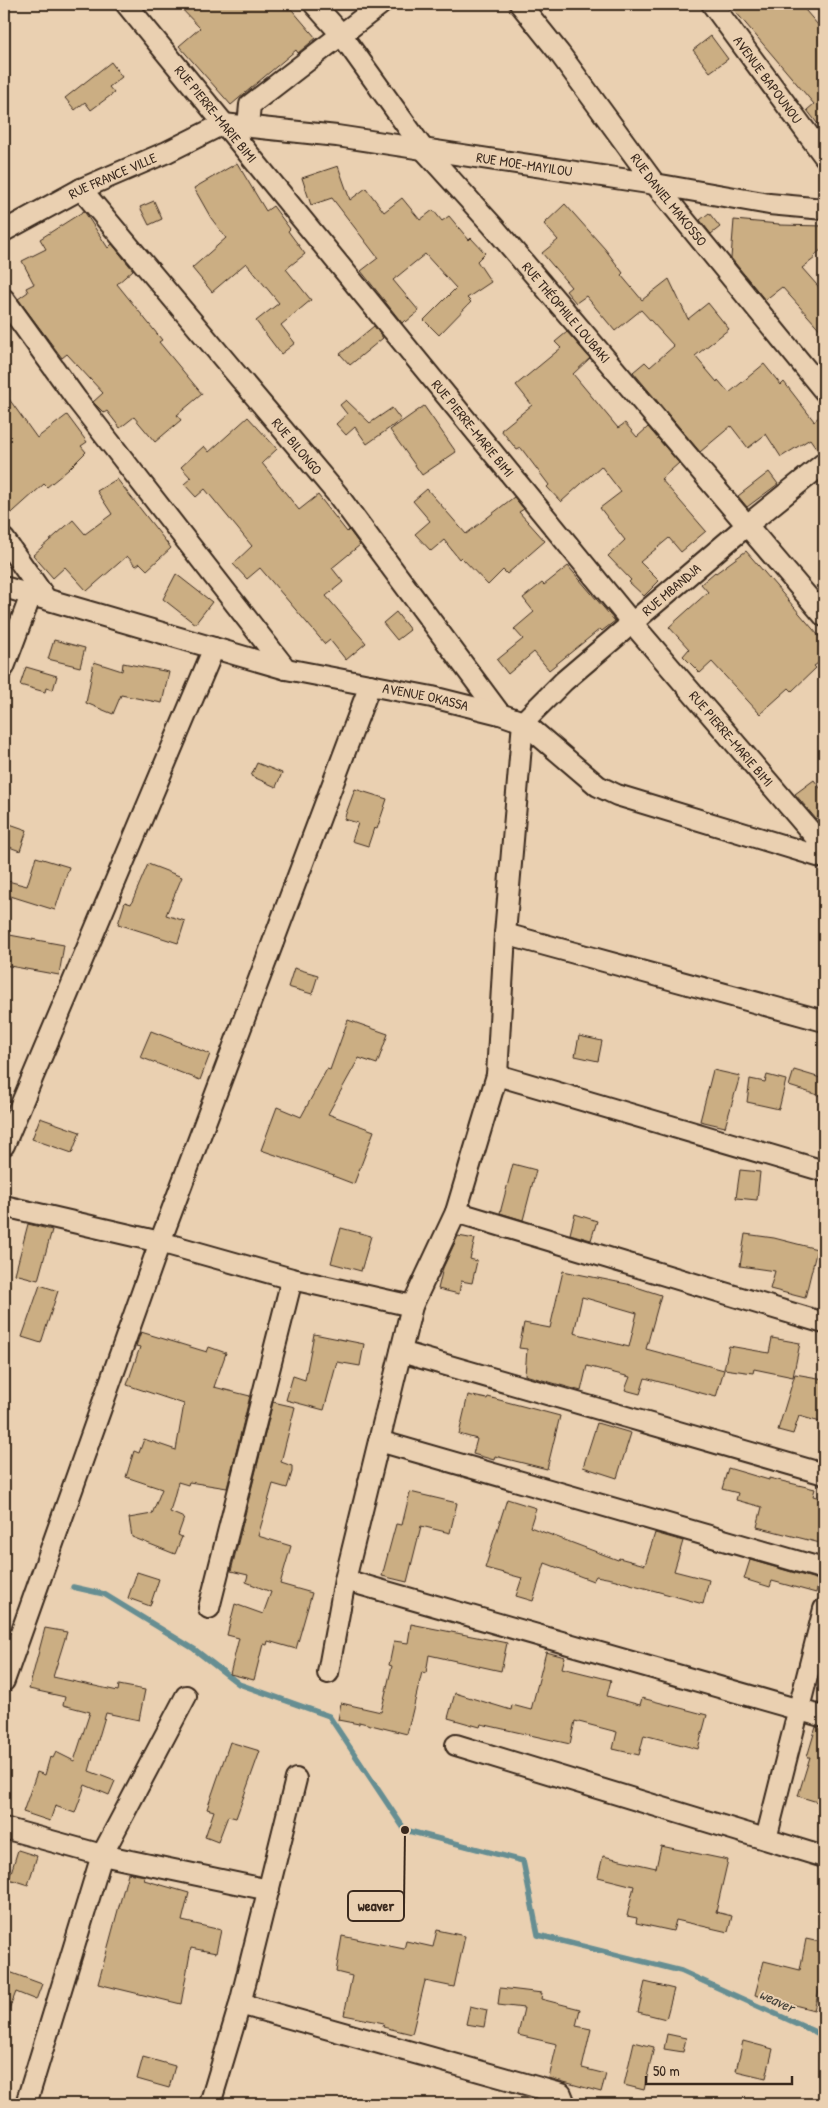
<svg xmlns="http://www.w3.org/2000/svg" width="828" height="2108" viewBox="0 0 828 2108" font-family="'Patrick Hand',sans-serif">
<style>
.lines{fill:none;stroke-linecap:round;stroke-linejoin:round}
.stream{stroke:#668e92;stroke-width:5.5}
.building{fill:#cbae83;stroke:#3b2a1e;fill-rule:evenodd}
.minor-casing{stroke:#3b2a1e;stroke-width:24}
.minor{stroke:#ead0b1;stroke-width:20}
.labels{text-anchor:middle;stroke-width:4;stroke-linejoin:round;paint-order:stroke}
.street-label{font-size:14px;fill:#3b2a1e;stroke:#ead0b1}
.water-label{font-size:15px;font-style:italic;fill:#46433b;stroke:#ead0b1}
.leader{fill:none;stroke:#3b2a1e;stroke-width:2}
.callout-dot{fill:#3b2a1e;stroke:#ead0b1;stroke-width:2}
.callout{fill:#ead0b1;stroke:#3b2a1e;stroke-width:2}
.callout-label{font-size:15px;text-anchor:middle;font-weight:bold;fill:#3b2a1e}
</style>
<rect width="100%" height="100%" fill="#ead0b1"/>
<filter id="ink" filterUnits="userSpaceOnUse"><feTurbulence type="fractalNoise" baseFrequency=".02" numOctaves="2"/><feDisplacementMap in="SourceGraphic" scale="10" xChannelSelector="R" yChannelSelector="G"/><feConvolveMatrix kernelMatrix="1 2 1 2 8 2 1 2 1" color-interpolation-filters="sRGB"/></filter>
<g filter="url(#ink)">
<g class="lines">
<path class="stream" d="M73 1587 104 1594 194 1649 239 1684 329 1716 405 1830 523 1861 538 1935 681 1971 822 2035 824 2041"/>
</g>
<path class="building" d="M177 4H287L316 38 298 53 296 50 231 105 179 46 200 28Z
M729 4H800L824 32V132L807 110 814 104Z
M711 36 728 59 710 72 693 50Z
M111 62 122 77 109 87 114 93 91 110 85 102 75 110 65 98Z
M237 163 266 211 273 206 290 229 288 231 305 254 286 269 311 300 281 325 295 343 281 354 256 321 279 303 246 263 212 292 192 268 226 238 211 218 194 188Z
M338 166 350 200 366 188 384 212 402 198 420 220 433 210 442 221 449 216 469 240 471 238 485 253 477 261 491 282 467 298 471 302 439 335 424 320 456 288 425 254 393 280 419 311 406 322 405 320 402 323 361 271 378 258 332 198 311 205 302 178Z
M154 201 162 219 149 225 140 207Z
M565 204 605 249 623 273 621 275 642 300 669 279 688 319 708 303 729 329 695 356 717 382 718 380 729 393 764 364 781 385 784 382 814 421 824 413V451L819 452 810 439 781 457 766 434 748 448 731 426 700 452 633 372 645 362 650 367 674 346 641 310 615 331 586 296 576 303 566 291 571 287 542 253 558 240 544 224Z
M84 211 108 248 112 244 133 270 117 284 162 340 159 342 202 394 177 415 181 420 155 442 134 417 120 428 107 411 104 413 93 402 103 393 67 354 62 358 18 299 28 292 26 288 34 284 22 261 46 249 40 239Z
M709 213 720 227 711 234 700 220Z
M734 220 779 224V225L824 226V247L813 257 815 258 802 268 824 293V334L782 287 765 300 731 258Z
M374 326 383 338 350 365 340 354Z
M567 332 590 358 573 374 618 428 625 423 637 437 648 427 679 463 661 479 706 531 681 552 669 538 640 562 659 581 644 596 629 582 631 580 608 556 625 540 600 508 621 492 601 466 561 502 547 487 549 485 521 448 517 450 501 430 532 405 516 385 561 348 555 342Z
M4 392 37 438 67 415 87 442 81 446 86 452 68 470 47 487 44 484 4 520Z
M346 400 370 423 392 408 401 420 367 444 355 427 346 435 336 424 347 414 340 405Z
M424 406 456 452 422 475 390 430Z
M248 417 277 449 262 463 299 510 318 495 347 532 349 530 360 545 332 568 343 582 326 596 366 643 346 660 330 640 325 644 260 568 247 579 233 564 252 546 205 489 196 497 184 484 191 478 181 467 204 446 209 452Z
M769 472 778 484 747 507 738 496Z
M117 479 171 548 147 570 140 563 136 566 127 556 87 591 65 567 53 578 33 555 73 520 85 534 112 514 97 491Z
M427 489 466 534 514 497 524 509 519 512 545 541 507 574 503 570 488 585 461 557 459 559 444 540 431 551 415 534 430 521 413 501Z
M746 551 824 642V659L814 666 816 668 792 691 789 688 760 714 712 662 700 673 683 656 689 649 669 627 708 592 701 584 715 572 716 573Z
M568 566 615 621 602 631 600 629 549 670 534 652 508 674 497 660 523 639 514 629 534 612 523 598 542 583 544 585Z
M176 574 212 602 195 624 163 599Z
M396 612 410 630 397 640 383 623Z
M54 640 85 648 80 667 48 659Z
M94 662 122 671 123 663 169 672 162 703 121 695 113 714 86 703Z
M26 667 57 676 53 690 46 688 45 692 20 685Z
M257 763 282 773 276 787 251 776Z
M814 780 824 793V812L816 819 795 794Z
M355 789 387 799 377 829 374 828 368 846 352 841 358 823 344 819Z
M4 822 27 830 20 851 4 845Z
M36 857 69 867 55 910 4 894V880L27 886Z
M148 864 182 877 166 915 185 921 178 943 118 924 125 902 131 904Z
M4 934 64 945 59 975 4 965Z
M294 968 318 975 312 994 288 987Z
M348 1020 388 1034 377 1064 359 1058 328 1114 374 1131 354 1184 333 1176 334 1175 261 1150 277 1107 301 1117 327 1069 330 1070Z
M151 1031 210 1054 200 1080 140 1057Z
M579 1036 602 1041 598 1061 575 1056Z
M713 1070 740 1076 725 1127 700 1121Z
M794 1070 824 1079 821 1096 789 1086Z
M767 1075 786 1080 779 1109 747 1102 750 1079 765 1082Z
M40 1118 80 1132 72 1153 32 1139Z
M513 1164 536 1170 523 1220 500 1213Z
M740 1170 760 1172 757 1200 736 1198Z
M575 1214 597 1221 591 1240 570 1234Z
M28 1224 52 1230 38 1280 15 1274Z
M341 1228 371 1236 361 1271 331 1263Z
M745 1234 774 1238 817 1249 805 1298 770 1289 775 1271 740 1266Z
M458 1236 475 1239 470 1259 477 1261 472 1283 461 1281 459 1294 438 1289 443 1268Z
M563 1271 627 1284 661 1295 646 1349 724 1370 716 1397 645 1378 640 1394 625 1390 630 1377 587 1366 581 1391 525 1375 527 1349 519 1348 524 1323 550 1328ZM582 1297 637 1313 629 1347 574 1333Z
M40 1285 58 1291 41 1343 22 1337Z
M141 1332 207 1352 209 1347 226 1353 214 1387 250 1396 227 1488 189 1482 188 1485 178 1482 170 1512 184 1518 178 1535 182 1537 175 1554 132 1537 129 1518 152 1514 162 1489 126 1477 134 1451 139 1453 144 1439 176 1450 184 1404 127 1385 140 1347 136 1346Z
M314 1334 364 1344 360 1366 337 1362 324 1410 286 1400 293 1376 305 1380Z
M772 1338 800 1343 793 1377 754 1369 753 1373 724 1369 729 1346 769 1353Z
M795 1374 824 1379V1423L799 1416 793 1434 778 1430Z
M468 1395 487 1399 488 1397 560 1416 547 1469 495 1456 494 1460 473 1454 477 1439 459 1434Z
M273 1402 295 1407 281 1462 292 1466V1472L287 1488 273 1484 258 1536 291 1546 280 1584 312 1593 296 1649 268 1641 267 1645 263 1644 254 1680 230 1674 239 1638 227 1635 235 1604 263 1614 271 1592 246 1582 248 1575 231 1571Z
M597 1423 631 1433 617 1478 583 1467Z
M728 1468 769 1480V1478L815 1489 813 1496 824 1499V1544L757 1527 762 1507 736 1500 738 1493 722 1489Z
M410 1492 457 1503 450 1533 421 1526 407 1582 382 1576 396 1524 402 1525Z
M507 1499 536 1508 530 1527 618 1560 619 1558 645 1565 655 1533 683 1541 674 1571 709 1580 703 1604 612 1579 596 1576 593 1581 545 1563 533 1601 516 1596 522 1578 485 1568Z
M750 1560 819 1580 816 1593 772 1581 770 1587 744 1579Z
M137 1572 159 1579 150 1606 128 1598Z
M411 1624 507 1643 501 1671 429 1655 426 1673 422 1672 407 1734 359 1722V1724L338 1720 341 1703 381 1712 392 1666 389 1665 394 1641 408 1643Z
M45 1628 67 1632 53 1677 118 1691 119 1685 145 1690 139 1720 106 1713 89 1771 115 1781 109 1795 85 1785 75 1813 55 1806 50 1821 23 1812 37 1772 45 1775 50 1757 53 1758 56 1752 74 1761 90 1712 63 1705 65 1697 29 1689Z
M546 1652 565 1657 562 1668 611 1680 607 1696 640 1705 642 1698 707 1715 698 1749 644 1735 639 1755 613 1749 617 1732 575 1721 570 1744 481 1724 480 1727 448 1718 455 1693 511 1710 512 1705 531 1710Z
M816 1727 824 1729V1804L798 1796 810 1757H807Z
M230 1742 260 1751 236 1818 228 1816 218 1842 205 1837 214 1811 207 1809Z
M661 1846 728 1860 716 1912 732 1916 728 1932 676 1920 673 1931 636 1923 637 1918 627 1916 634 1886 598 1877 603 1856 656 1868Z
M18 1850 37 1856 28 1885 9 1879Z
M128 1873 145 1876 144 1880 189 1893 182 1921 221 1930 216 1953 191 1948 181 2004 98 1984Z
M437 1930 465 1936 454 1987 425 1981 412 2034 383 2027 384 2023 344 2015 352 1976 336 1972 342 1936 404 1949 406 1941 433 1947Z
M806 1939 824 1943V1971L814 2010 755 1995 764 1961 800 1970Z
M4 1970 42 1984 36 2000 16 1992 5 2020Z
M645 1982 674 1989 666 2019 638 2012Z
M500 1988 542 1993 541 1999 580 2009 576 2026 591 2029 582 2068 606 2074 601 2092 549 2078 557 2044 518 2035 524 2008 498 2005Z
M470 2006 487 2010 484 2027 466 2024Z
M667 2034 686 2038 683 2052 664 2049Z
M743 2041 773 2049 766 2078 736 2071Z
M634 2042 654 2047 644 2090 624 2085Z
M143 2057 175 2066 169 2088 137 2079Z"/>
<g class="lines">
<defs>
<g id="minor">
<path id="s1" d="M126 4 633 624 824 847"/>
<path id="s2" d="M314 4 341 34 424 150 492 225 824 616"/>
<path id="s3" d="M520 4 560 54 655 184 824 391"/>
<path id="s4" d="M712 4 824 156"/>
<path d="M248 126 250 105 381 4"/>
<path id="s5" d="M81 189 337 494 500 714"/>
<path id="s6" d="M4 231 81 189 167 152 223 124 337 136 655 184 769 204 824 209"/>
<path d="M4 299 77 400 286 669"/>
<path d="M4 539 46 599"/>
<path id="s7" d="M4 587 286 669 432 697 500 714 523 722 598 786 617 795 824 858"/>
<path d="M4 667 31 595"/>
<path id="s8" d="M523 722 564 681 746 526 824 463"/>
<path d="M505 934 824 1021"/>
<path d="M497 1075 824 1171"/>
<path d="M4 1145 214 648"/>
<path d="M4 1206 160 1242 292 1279 412 1306"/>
<path d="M456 1212 824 1323"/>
<path d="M401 1352 824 1474"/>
<path d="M379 1441 824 1569"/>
<path d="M345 1580 824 1717"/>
<path d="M209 1608 292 1279"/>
<path d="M328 1673 345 1580 412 1306 456 1212 497 1075 505 934 523 722"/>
<path d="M4 1681 160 1242 370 685"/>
<path d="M456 1745 824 1857"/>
<path d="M4 1828 102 1855 269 1890"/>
<path d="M766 1839 824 1609"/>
<path d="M240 2004 561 2094 565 2104"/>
<path d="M26 2104 102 1855 186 1696"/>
<path d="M210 2104 240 2004 296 1779"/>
</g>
</defs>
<use href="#minor" class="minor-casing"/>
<use href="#minor" class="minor"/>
</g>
</g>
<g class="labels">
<g class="street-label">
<text dy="5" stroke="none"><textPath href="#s4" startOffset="94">AVENUE BAPOUNOU</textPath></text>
<text dy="5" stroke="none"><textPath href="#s1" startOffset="142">RUE PIERRE-MARIE BIMI</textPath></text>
<text dy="5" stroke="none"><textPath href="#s6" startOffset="548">RUE MOE-MAYILOU</textPath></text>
<text dy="5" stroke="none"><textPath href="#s6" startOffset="122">RUE FRANCE VILLE</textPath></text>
<text dy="5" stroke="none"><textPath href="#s3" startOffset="246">RUE DANIEL MAKOSSO</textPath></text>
<text dy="5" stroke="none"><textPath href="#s2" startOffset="399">RUE THÉOPHILE LOUBAKI</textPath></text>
<text dy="5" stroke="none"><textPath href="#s1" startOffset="548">RUE PIERRE-MARIE BIMI</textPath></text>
<text dy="5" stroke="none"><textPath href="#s5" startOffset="336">RUE BILONGO</textPath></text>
<text dy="5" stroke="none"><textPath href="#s8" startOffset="199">RUE MBANDJA</textPath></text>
<text dy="5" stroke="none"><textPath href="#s7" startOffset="436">AVENUE OKASSA</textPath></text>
<text dy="5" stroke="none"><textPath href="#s1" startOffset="952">RUE PIERRE-MARIE BIMI</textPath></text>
</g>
<g class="water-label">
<text transform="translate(777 2001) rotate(25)" y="5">weaver</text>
</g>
</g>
<path class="leader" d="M405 1830L404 1906"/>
<circle class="callout-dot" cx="405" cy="1830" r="5"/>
<rect class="callout" x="348" y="1891" width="56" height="30" rx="5"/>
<g class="callout-label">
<text x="376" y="1911">weaver</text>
</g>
<rect width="828" height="2108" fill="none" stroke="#ead0b1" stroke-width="20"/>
<rect x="10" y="10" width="808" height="2088" fill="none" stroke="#3b2a1e" stroke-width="2" filter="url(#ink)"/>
<path d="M646 2076v8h146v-8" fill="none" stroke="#3b2a1e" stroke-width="2.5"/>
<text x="653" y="2076" font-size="15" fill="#3b2a1e" stroke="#ead0b1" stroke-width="4" paint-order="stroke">50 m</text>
</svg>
